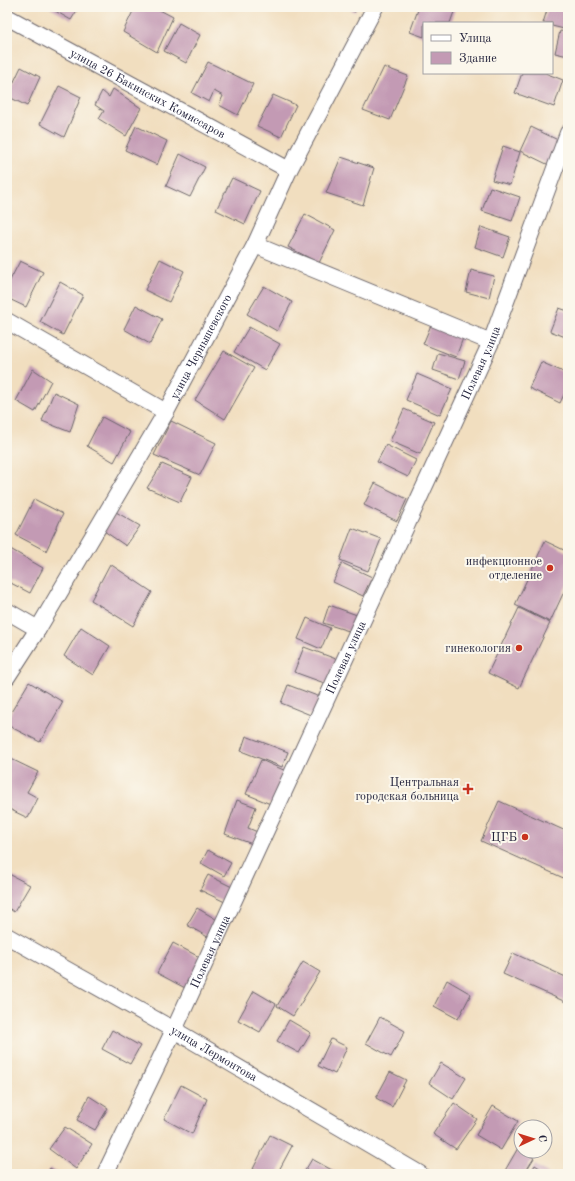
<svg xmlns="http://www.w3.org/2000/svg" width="575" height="1181" viewBox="0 0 575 1181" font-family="'Old Standard TT',serif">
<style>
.building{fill:#c39ab4}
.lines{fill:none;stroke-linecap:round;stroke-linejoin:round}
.street-casing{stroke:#6a6469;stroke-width:18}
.street{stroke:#fff;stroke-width:16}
.poi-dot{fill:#c8321e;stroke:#fbf7ec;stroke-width:1.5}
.labels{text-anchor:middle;stroke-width:4;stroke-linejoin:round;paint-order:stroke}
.street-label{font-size:12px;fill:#22223b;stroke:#fbf7ec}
.poi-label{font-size:12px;fill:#22223b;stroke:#fbf7ec;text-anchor:end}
</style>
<rect width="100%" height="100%" fill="#fbf7ec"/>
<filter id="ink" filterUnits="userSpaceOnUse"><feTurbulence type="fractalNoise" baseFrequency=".025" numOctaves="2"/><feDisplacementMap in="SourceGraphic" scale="8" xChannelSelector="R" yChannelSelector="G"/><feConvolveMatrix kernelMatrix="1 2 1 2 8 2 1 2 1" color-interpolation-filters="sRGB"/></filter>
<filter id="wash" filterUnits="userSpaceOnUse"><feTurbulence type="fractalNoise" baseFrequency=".012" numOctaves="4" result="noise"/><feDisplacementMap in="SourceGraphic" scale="16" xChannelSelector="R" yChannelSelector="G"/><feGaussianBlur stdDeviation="0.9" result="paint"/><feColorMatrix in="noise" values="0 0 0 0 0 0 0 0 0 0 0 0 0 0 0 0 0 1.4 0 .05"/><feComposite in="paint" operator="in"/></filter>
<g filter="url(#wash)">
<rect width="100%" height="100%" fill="#f1debf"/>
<g id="blocks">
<path class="building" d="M50 7H79L71 20 50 8Z
M135 7H154L173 17 157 52 123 32Z
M345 7H357L355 12Z
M419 7H451L455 9 450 23H424V37L410 32Z
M548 7H568V30L552 26V23H543Z
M179 23 200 35 186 63 164 51Z
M560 31 568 32V56L555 53Z
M208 62 253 84 238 115 219 105 223 96 214 91 209 102 192 93Z
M21 67 40 77 27 106 7 96Z
M384 67 408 76 390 120 363 110Z
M522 73H545L563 80 554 107 515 93Z
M59 86 81 97 64 137 40 124Z
M113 89 141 108 126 136 99 119 104 111 95 105 102 91 109 97Z
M273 95 296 105 281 137 257 126Z
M136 126 167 141 157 165 125 150Z
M531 127 562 142 551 166 520 151Z
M503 146 520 152 510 185 492 180Z
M180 154 205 167 190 197 166 186Z
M341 157 374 168 363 205 326 193Z
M232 178 260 191 245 224 216 210Z
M490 187 520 197 512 221 482 211Z
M305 214 335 230 319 263 288 247Z
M481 227 510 237 503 257 475 247Z
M160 259 184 271 169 302 145 290Z
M20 261 43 272 26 307 7 298V286Z
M471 270 494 276 489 298 466 292Z
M60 282 83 295 63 335 40 322Z
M264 286 292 302 277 331 247 314Z
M136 305 162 319 150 344 124 329Z
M559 308 568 311V338L550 331Z
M431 325 463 338 456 357 423 344Z
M249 327 280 344 265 370 234 352Z
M224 351 254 368 225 419 195 400Z
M438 353 465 361 459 379 433 370Z
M541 362 568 374V386L560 403 529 388Z
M33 369 51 381 35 412 16 401Z
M417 374 452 389 440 415 406 400Z
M54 392 79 404 70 432 42 421Z
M404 409 434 422 420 454 390 441Z
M102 417 130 432 114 462 87 446Z
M171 421 216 443 200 475 154 455Z
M386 445 416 460 408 477 377 462Z
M162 464 192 477 180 502 147 488Z
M375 483 407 499 397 521 364 505Z
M34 499 63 514 46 551 16 535Z
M116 512 140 526 126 546 104 531Z
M352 528 381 539 368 571 340 560Z
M545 541 568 552V583L550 622 515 605Z
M7 547 43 568 30 593 7 581Z
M342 563 372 577 363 596 333 582Z
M110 564 152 592 133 626 91 600Z
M329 605 357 615 352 632 323 623Z
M519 608 550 623 519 688 488 673Z
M307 618 330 628 321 649 298 639Z
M81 627 110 646 93 675 64 656Z
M304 647 336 659 327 684 294 672Z
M29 682 63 702 40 742 7 725V719Z
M288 685 320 697 313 716 281 703Z
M246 736 288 752 282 767 241 751Z
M7 757 38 772 27 792 38 798 28 818 7 808Z
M261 760 288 772 273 805 246 794Z
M237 800 256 807 248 828 260 833 255 845 225 834Z
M499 801 568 832V880L481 841Z
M208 850 231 863 224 876 201 863Z
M9 874 30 885 14 912 7 907V877Z
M208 875 234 888 227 903 200 890Z
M197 908 221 922 211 939 187 925Z
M173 943 203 959 187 989 157 973Z
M513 953 568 978V1003L503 974Z
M303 962 320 972 293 1016 277 1006Z
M447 980 471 994 458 1019 434 1006Z
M254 991 276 1004 260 1032 238 1020Z
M380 1017 405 1031 391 1057 366 1043Z
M289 1020 311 1033 299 1053 277 1041Z
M112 1030 140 1046 130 1064 102 1049Z
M331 1039 347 1047 335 1074 318 1066Z
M441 1063 466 1078 453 1099 429 1083Z
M390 1072 406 1080 392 1107 376 1098Z
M181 1085 207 1099 192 1134 164 1119Z
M89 1096 108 1108 95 1130 77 1120Z
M454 1103 477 1119 456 1149 433 1134Z
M493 1106 518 1121 501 1150 476 1135Z
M65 1127 92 1144 76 1169 49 1149Z
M270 1135 292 1146 277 1174H264L253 1169Z
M518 1148 534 1158 524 1174H503Z
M312 1159 339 1174H303Z
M535 1165 549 1174H530Z
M50 1168 59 1174H46Z"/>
</g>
</g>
<g filter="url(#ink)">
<use href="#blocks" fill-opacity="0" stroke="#6a6469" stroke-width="1"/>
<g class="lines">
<defs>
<g id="street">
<path id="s1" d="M7 17 289 170"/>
<path d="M255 245 491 342"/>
<path d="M7 321 166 412"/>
<path d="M7 611 38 629"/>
<path id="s2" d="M7 677 38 629 166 412 255 245 289 170 375 7"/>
<path id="s3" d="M7 936 174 1030 420 1174"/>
<path id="s4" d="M105 1174 174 1030 491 342 568 133"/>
</g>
</defs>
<use href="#street" class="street-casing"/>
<use href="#street" class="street"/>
</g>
</g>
<g class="poi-dot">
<circle cx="550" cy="568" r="4"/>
<circle cx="519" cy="648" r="4"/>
<path d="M466 783h4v4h4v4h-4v4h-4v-4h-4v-4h4z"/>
<circle cx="525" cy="837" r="4"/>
</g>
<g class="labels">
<g class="street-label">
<text dy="4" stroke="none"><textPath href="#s1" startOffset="160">улица 26 Бакинских Комиссаров</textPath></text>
<text dy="4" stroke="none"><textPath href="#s2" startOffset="383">улица Чернышевского</textPath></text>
<text dy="4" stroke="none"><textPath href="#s4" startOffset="894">Полевая улица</textPath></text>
<text dy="4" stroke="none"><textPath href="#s4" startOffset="570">Полевая улица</textPath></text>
<text dy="4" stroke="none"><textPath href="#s4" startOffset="246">Полевая улица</textPath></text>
<text dy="4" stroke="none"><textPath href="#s3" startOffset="238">улица Лермонтова</textPath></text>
</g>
<g class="poi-label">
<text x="542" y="565">инфекционное<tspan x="542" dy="14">отделение</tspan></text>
<text x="511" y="652">гинекология</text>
<text x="459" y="786">Центральная<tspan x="459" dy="14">городская больница</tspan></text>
<text x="517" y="841">ЦГБ</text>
</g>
</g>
<rect width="575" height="1181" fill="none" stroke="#fbf7ec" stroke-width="24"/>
<rect x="423" y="22" width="130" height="52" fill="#fbf7ec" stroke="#a4a2a5"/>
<rect x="431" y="35" width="20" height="6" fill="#ffffff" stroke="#a4a2a5"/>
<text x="459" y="42" font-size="12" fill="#22223b">Улица</text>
<rect x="431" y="52" width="20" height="12" fill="#c39ab4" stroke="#a4a2a5"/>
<text x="459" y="62" font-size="12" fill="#22223b">Здание</text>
<g transform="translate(533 1139) rotate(86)"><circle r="19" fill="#fbf7ec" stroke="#a4a2a5"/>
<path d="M0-3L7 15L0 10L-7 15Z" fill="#c8321e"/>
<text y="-6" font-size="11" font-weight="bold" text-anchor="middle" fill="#22223b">С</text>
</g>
</svg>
